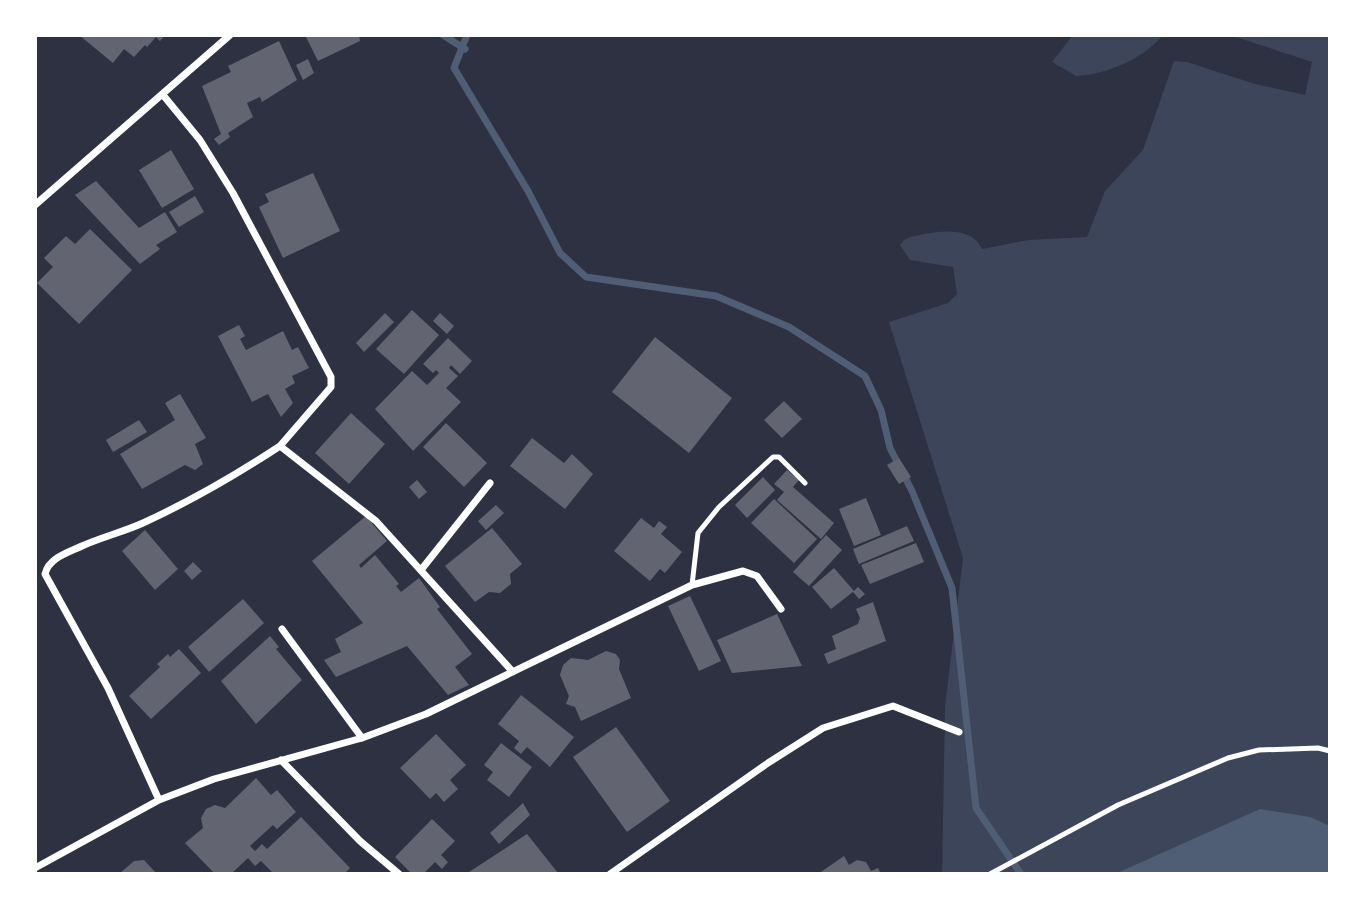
<svg xmlns="http://www.w3.org/2000/svg" width="1365" height="909" viewBox="0 0 1365 909" font-family="Inter,sans-serif">
<style>
.green{fill:#3c4559}
.water{fill:#4f5d75}
.lines{fill:none;stroke-linecap:round;stroke-linejoin:round}
.stream{stroke:#4f5d75;stroke-width:7}
.building{fill:#626471}
.service{stroke:#fff;stroke-width:5}
.minor{stroke:#fff;stroke-width:7}
</style>
<rect width="100%" height="100%" fill="#2d3142"/>
<path class="green" d="M1073 35H1163C1143 59 1108 74 1076 76L1052 62Z
M1230 35H1330V874H942L945 706 963 558 889 322 948 303 957 294 953 267 910 260 900 245 905 239C927 232 971 223 982 249L1029 240 1087 237 1105 191 1143 150 1174 61 1187 62 1255 84 1305 95 1312 62Z"/>
<path class="water" d="M1260 809 1310 817 1330 826V874H1115Z"/>
<g class="lines">
<path class="stream" d="M443 35 465 49
M467 35 454 68 528 191 560 253 586 277 716 296 789 327 865 376 881 410 890 448 912 491 952 588 976 808 1021 874"/>
</g>
<path class="building" d="M79 35H165L160 41 156 37 147 47 145 45 134 57 124 49 113 63Z
M305 35H359L360 41 318 61Z
M279 41 297 80 262 102 260 97 247 103 253 117 228 133 230 137 219 145 214 139 221 134 202 86 231 72 228 66Z
M308 59 314 73 303 80 296 65Z
M171 150 194 189 162 208 139 170Z
M313 173 340 231 283 258 259 207 269 202 265 194Z
M96 181 139 228 165 212 177 232 156 245 160 249 140 264 75 195Z
M195 196 204 212 179 227 169 212Z
M90 229 132 270 79 324 37 283 53 267 44 258 66 236 75 244Z
M412 310 439 335 404 374 376 349Z
M385 313 394 322 364 352 356 343Z
M440 313 454 326 447 334 433 321Z
M239 325 245 336 240 339 246 350 283 331 292 350 298 347 309 368 292 376 295 383 285 389 293 403 281 417 268 394 252 402 218 336Z
M655 337 732 398 689 453 612 392Z
M448 338 472 361 460 374 451 365 449 368 458 376 446 388 461 402 413 451 375 409 412 371 427 385 439 373 436 370 433 373 423 364Z
M180 394 206 438 195 444 203 464 195 470 185 465 142 489 120 454 175 420 165 403Z
M784 401 802 419 782 438 764 420Z
M351 413 385 444 349 484 315 453Z
M139 420 147 432 113 452 106 440Z
M446 423 487 463 464 487 423 447Z
M532 438 564 463 572 454 593 474 565 509 510 466Z
M899 458 911 477 899 484 887 465Z
M787 470 799 480 793 487 834 523 821 539 777 500 784 492 774 484Z
M763 477 775 490 747 518 735 505Z
M417 480 427 492 419 499 409 487Z
M866 498 881 535 854 546 839 509Z
M774 499 817 539 794 563 751 523Z
M496 505 504 513 486 530 478 521Z
M366 516 387 541 359 565 361 568 375 555 399 584 396 586 401 592 419 578 440 607 437 609 472 654 455 667 469 685 448 695 407 646 336 677 324 660 341 652 335 639 363 623 312 561Z
M641 518 654 528 659 521 667 527 661 534 682 552 665 573 660 569 650 581 614 551Z
M907 526 914 541 859 564 853 549Z
M492 528 522 564 510 574 511 584 500 593 489 592 475 602 445 566Z
M145 530 178 569 155 590 122 551Z
M826 535 842 550 809 586 793 572Z
M916 543 924 562 870 584 861 565Z
M193 562 202 571 192 580 184 571Z
M834 568 854 591 858 587 865 594 859 599 853 592 831 609 812 587Z
M690 596 721 661 699 671 668 606Z
M243 599 264 623 209 672 188 647Z
M873 602 886 641 828 664 824 654 836 649 832 636 858 624 860 618 856 609Z
M777 614 802 666 732 673 717 640Z
M270 636 279 647 276 649 302 680 256 724 221 681Z
M179 649 201 673 151 719 129 696 160 667 157 664 168 654 170 657Z
M606 651 616 654 620 660 619 669 631 698 581 721 575 707 566 704 569 696 560 675 563 665 571 658 588 660Z
M521 695 574 737 550 767 527 747 521 754 514 748 519 741 498 724Z
M616 727 670 801 627 832 573 757Z
M436 734 466 765 450 780 458 789 444 802 436 793 430 799 400 768Z
M501 743 532 767 509 797 487 780 493 772 484 765Z
M256 778 271 795 277 790 296 812 277 829 273 825 250 846 255 851 262 844 267 849 301 817 350 868 344 874H274L261 861 255 866 248 858 231 874H215L185 843 203 828 201 818 206 809 215 805 225 808Z
M523 803 530 815 499 844 490 833Z
M432 819 455 841 441 855 448 862 442 869 435 862 423 874H412L395 857Z
M527 834 558 873 466 874Z
M844 856 849 865 857 860 866 862 871 871 878 868 881 874H818Z
M144 860 157 874H119L134 861Z"/>
<g class="lines">
<path class="service" d="M692 585 698 533 719 507 773 457H779L805 483
M990 874 1118 805 1228 758 1259 750 1318 748 1330 751"/>
<path class="minor" d="M163 95 200 140 233 193 331 377V387L280 446
M35 205 230 35
M421 570 490 483
M282 629 362 738
M281 760 360 841 399 874
M159 800 108 688 45 574C49 558 67 553 82 546 102 537 123 532 143 523 191 501 236 475 280 446L376 521 513 672
M35 868 159 800 214 779 362 738 426 714 692 585 743 571 757 576 781 609
M610 874 768 763 823 728 893 706 959 732"/>
</g>
<rect width="1365" height="909" fill="none" stroke="#ffffff" stroke-width="74"/>
</svg>
